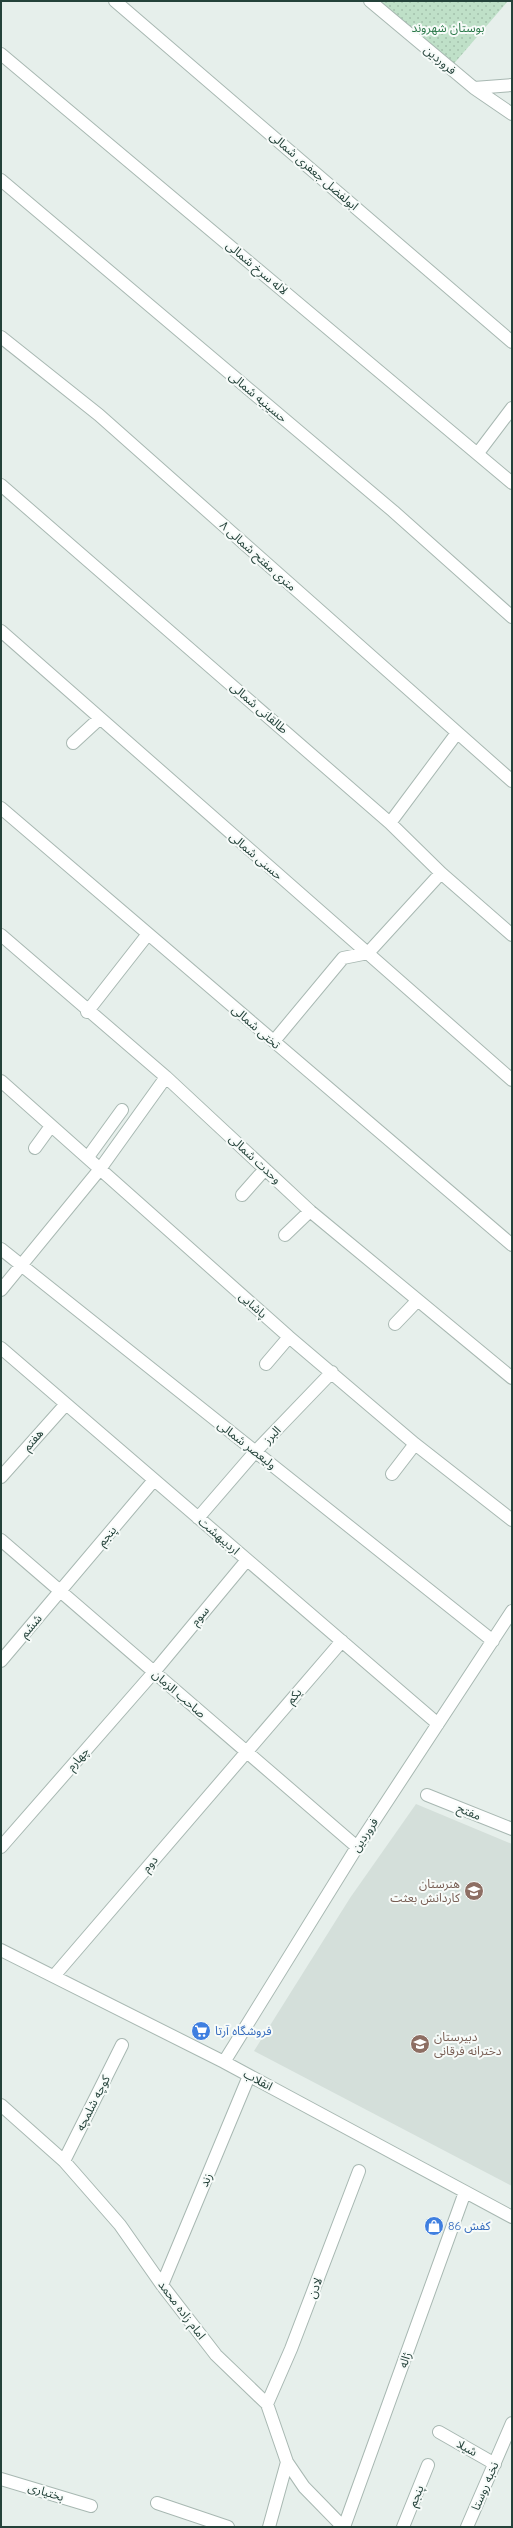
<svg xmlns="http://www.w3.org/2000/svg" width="513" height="2528" viewBox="0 0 513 2528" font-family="Quicksand,'Noto Sans Arabic',sans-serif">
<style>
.built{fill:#d4dfda}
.green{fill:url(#green-dots)}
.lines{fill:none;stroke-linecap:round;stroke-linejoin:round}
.minor-casing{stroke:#a8b8b2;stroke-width:14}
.minor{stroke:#fff;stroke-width:12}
.labels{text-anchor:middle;stroke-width:4;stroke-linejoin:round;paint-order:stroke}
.park-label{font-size:12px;fill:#2d7a4b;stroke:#f7fbf9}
.street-label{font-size:12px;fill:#24423a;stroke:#f7fbf9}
.education-label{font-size:12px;fill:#785e54;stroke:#f7fbf9;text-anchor:end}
.shop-label{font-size:12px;fill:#366cbe;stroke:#f7fbf9;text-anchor:start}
</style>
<defs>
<pattern id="green-dots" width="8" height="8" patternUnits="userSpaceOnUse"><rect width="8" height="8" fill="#bfe0c8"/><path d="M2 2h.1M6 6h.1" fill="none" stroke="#a4c1ad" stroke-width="1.8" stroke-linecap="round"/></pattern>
</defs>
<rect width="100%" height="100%" fill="#e6efeb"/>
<path class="built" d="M416 1804 512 1844V2186L254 2051 350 1898Z"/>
<path class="green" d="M376 1H508L451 67Z"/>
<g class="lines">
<defs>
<path id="minor" d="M115 1 512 342
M370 1 474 88 512 114
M1 54 512 483
M474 88 512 85
M1 180 393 511 512 617
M1 337 99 415 512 781
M478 453 512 408
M1 485 390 823 441 873 512 935
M1 631 512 1080
M73 743 99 719
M1 808 512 1245
M390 823 457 733
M1 935 166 1077 310 1211 512 1378
M87 1012 148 934
M274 1041 343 958 368 953 441 873
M1 1081 289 1337 415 1444 512 1520
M35 1148 51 1126
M88 1157 122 1110
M242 1195 265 1169
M285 1235 310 1211
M1 1249 493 1641
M1 1290 100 1169 166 1077
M395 1324 417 1301
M1 1348 438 1724
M266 1364 289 1337
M392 1474 415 1444
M1 1477 66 1404
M198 1518 255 1452 332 1372
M1 1540 357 1847
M1 1661 154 1480
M427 1795 512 1829
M1 1847 154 1672 247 1560
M1 1950 224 2062 512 2217
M54 1976 342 1641
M224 2062 357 1847 512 1611
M1 2105 64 2161 120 2225 162 2285 216 2355 267 2404 287 2462 304 2487 343 2527
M64 2161 122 2045
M162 2285 249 2076
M267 2404 291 2349 359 2171
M439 2432 495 2464
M1 2479 91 2506
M157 2503 228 2527
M269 2527 287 2462
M344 2527 465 2192
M403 2527 428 2465
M467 2527 512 2423"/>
</defs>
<use href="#minor" class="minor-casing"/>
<use href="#minor" class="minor"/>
</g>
<defs>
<symbol id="school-disc" viewBox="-11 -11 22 22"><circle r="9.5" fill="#8d6e63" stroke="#f7fbf9"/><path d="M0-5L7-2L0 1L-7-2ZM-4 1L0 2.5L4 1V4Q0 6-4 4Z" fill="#fff"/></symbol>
<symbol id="supermarket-disc" viewBox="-11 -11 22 22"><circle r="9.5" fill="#3f7fe0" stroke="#f7fbf9"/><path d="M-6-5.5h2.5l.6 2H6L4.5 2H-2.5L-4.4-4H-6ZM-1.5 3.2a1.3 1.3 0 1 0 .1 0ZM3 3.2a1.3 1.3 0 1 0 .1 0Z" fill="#fff"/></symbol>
<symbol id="shop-disc" viewBox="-11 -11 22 22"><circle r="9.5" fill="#3f7fe0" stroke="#f7fbf9"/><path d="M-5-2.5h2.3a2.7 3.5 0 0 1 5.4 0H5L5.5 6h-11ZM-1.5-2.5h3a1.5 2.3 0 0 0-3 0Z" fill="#fff"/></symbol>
</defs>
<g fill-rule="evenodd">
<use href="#school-disc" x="463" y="1880" width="22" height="22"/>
<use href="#supermarket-disc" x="190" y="2020" width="22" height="22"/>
<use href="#school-disc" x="409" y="2033" width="22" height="22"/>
<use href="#shop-disc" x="423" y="2215" width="22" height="22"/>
</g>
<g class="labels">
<g class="park-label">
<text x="448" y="32">بوستان شهروند</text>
</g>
<g class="street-label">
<text transform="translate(440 60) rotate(40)" y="4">فروردین</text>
<text transform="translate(314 171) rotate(41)" y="4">ابولفضل جعفری شمالی</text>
<text transform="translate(257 268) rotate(40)" y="4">لاله سرخ شمالی</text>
<text transform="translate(258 397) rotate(40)" y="4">حسینیه شمالی</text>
<text transform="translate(258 556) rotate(42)" y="4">۸ متری مفتح شمالی</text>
<text transform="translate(259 708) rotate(41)" y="4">طالقانی شمالی</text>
<text transform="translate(256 856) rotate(41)" y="4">حسنی شمالی</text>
<text transform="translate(256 1027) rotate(41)" y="4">تختی شمالی</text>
<text transform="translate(255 1159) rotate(43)" y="4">وحدت شمالی</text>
<text transform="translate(253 1305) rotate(42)" y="4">پاشایی</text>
<text transform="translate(272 1435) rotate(-46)" y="4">البرز</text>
<text transform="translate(33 1440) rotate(-49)" y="4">هفتم</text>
<text transform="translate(247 1445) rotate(38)" y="4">ولیعصر شمالی</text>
<text transform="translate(107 1536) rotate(-50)" y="4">پنجم</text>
<text transform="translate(219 1536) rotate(41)" y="4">اردیبهشت</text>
<text transform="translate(200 1616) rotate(-50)" y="4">سوم</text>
<text transform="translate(31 1626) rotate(-50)" y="4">ششم</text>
<text transform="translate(179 1694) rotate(41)" y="4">صاحب الزمان</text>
<text transform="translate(294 1696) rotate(-49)" y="4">یکم</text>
<text transform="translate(78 1759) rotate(-49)" y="4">چهارم</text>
<text transform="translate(469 1812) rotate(22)" y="4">مفتح</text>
<text transform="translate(365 1835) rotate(-57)" y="4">فروردین</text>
<text transform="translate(150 1864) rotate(-49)" y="4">دوم</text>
<text transform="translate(258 2080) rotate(28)" y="4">انقلاب</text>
<text transform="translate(93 2103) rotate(-63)" y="4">کوچه شلمچه</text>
<text transform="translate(206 2180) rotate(-67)" y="4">زند</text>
<text transform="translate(315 2288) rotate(-69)" y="4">لادن</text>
<text transform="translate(182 2310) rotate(53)" y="4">امام زاده محمد</text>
<text transform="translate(405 2360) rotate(-71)" y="4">ژاله</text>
<text transform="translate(467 2448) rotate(29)" y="4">شیلا</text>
<text transform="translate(485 2486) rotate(-67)" y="4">نخبه روستا</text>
<text transform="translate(46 2492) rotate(17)" y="4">بختیاری</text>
<text transform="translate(416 2496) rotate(-68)" y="4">پنجم</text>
</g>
<g class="education-label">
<text x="460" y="1888">هنرستان<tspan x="460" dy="14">کاردانش بعثت</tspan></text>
<text x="434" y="2041" text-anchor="start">دبیرستان<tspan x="434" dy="14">دخترانه فرقانی</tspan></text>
</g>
<g class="shop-label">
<text x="215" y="2035">فروشگاه آرتا</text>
<text x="448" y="2230">کفش 86</text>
</g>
</g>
<rect width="513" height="2528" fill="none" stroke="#24423a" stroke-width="4"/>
</svg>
